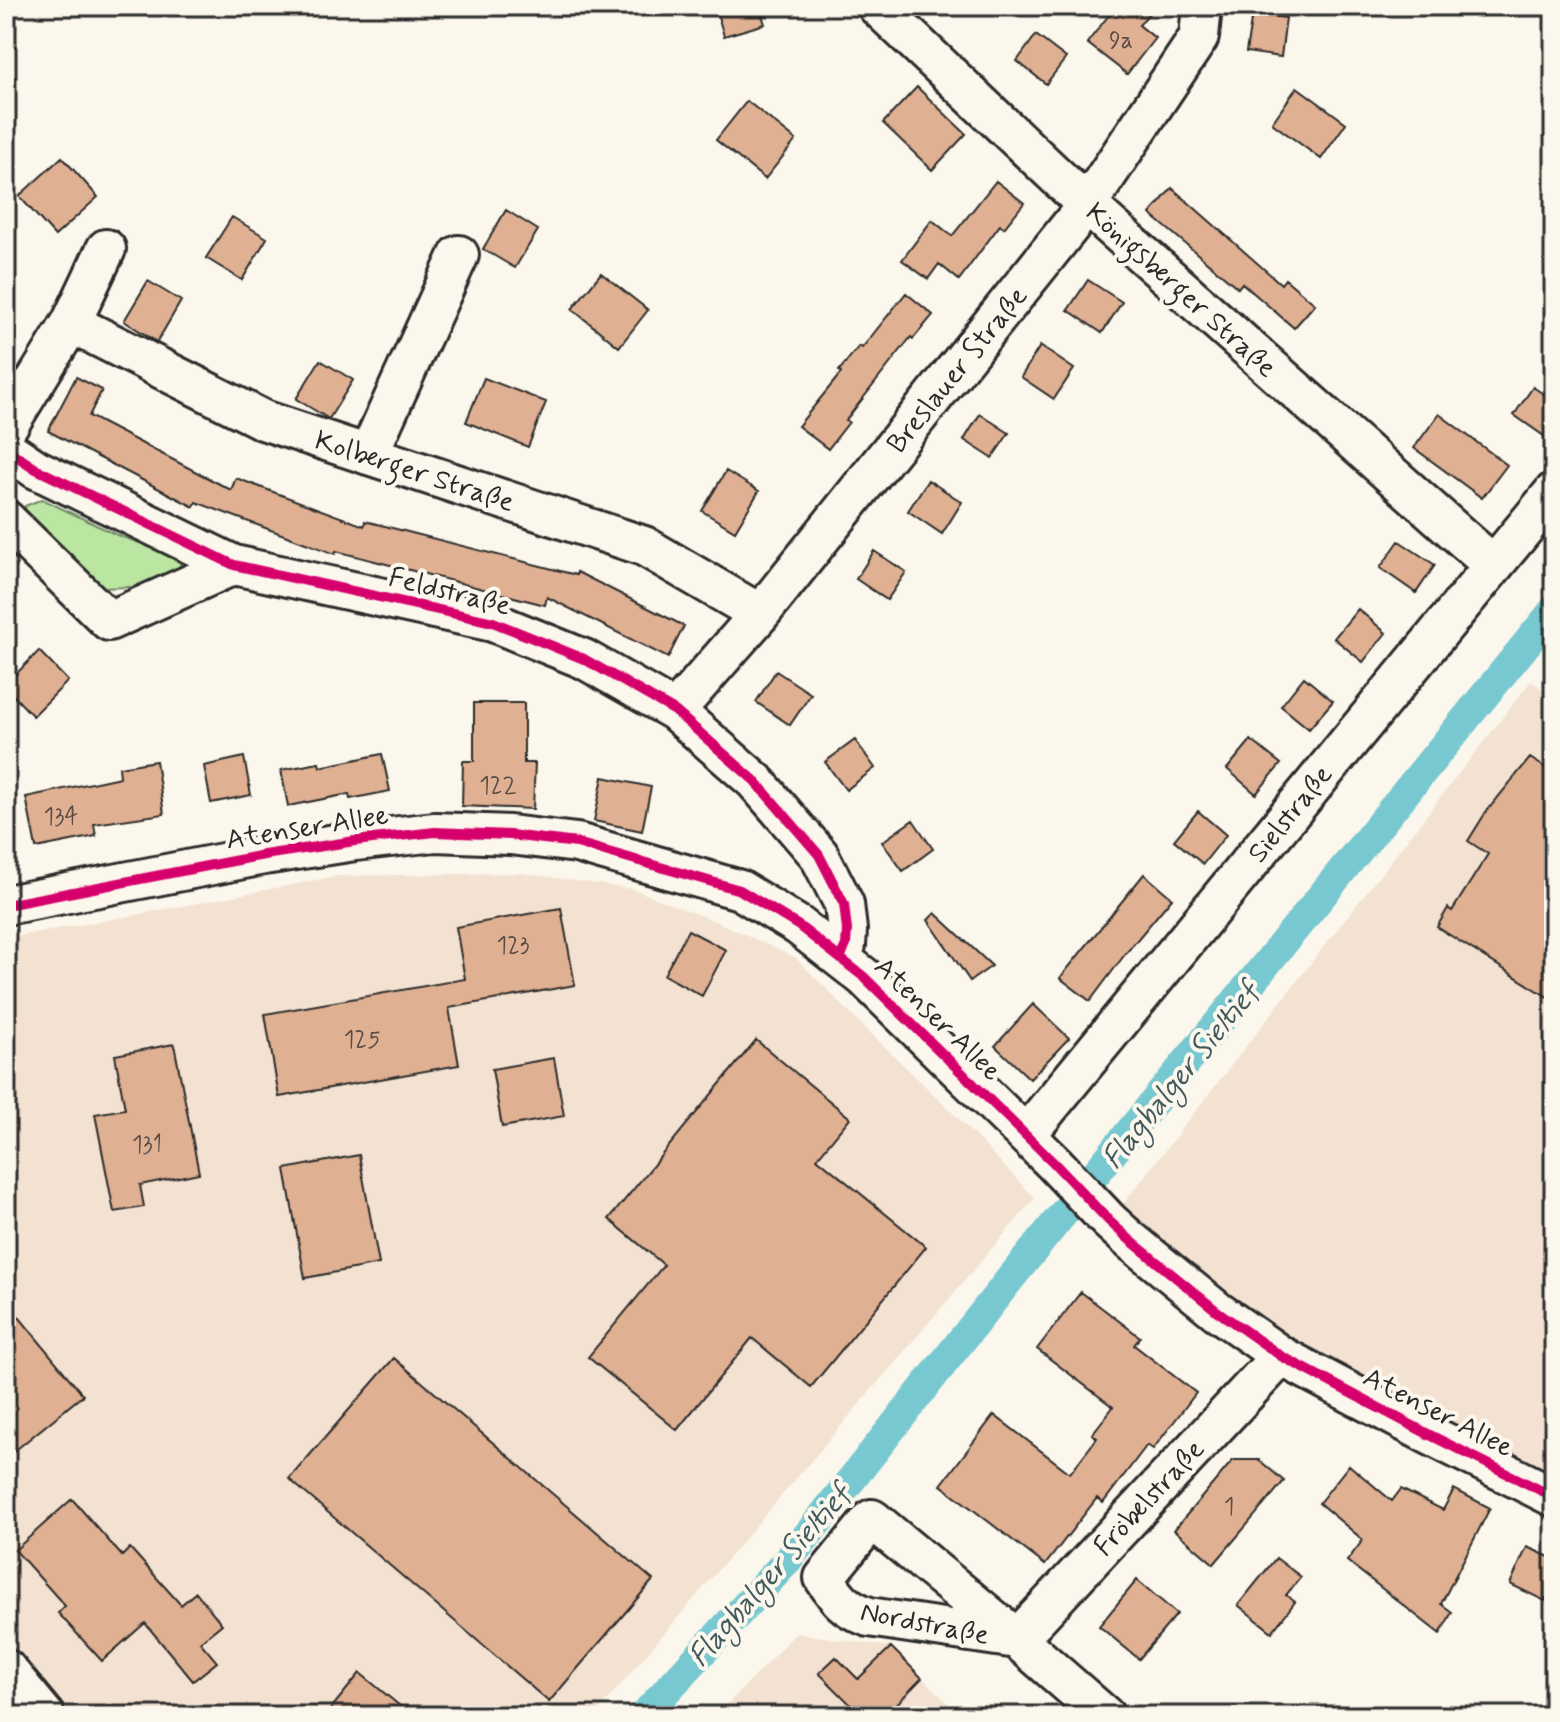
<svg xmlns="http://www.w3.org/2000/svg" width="1560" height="1722" viewBox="0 0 1560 1722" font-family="Mynerve,sans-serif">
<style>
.built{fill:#f3e2d1}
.green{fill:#bbe6a2;stroke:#738866;stroke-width:2}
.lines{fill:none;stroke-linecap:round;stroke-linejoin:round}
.canal{stroke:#78c8d1;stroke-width:30}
.building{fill:#e0b092;stroke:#2b2b2b;stroke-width:2}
.minor-casing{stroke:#2b2b2b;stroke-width:44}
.minor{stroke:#fbf7ec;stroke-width:38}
.cycleway-casing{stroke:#fbf7ec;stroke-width:15}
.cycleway{stroke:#d6006c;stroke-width:10}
.labels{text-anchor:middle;stroke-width:8;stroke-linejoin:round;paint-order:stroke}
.number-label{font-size:24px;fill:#584c45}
.street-label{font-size:28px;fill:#2b2b2b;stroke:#fbf7ec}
.water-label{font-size:30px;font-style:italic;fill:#425a5d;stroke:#fbf7ec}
</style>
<rect width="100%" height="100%" fill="#fbf7ec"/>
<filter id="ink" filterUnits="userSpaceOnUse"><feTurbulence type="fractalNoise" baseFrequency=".0125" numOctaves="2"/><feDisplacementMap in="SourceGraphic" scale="16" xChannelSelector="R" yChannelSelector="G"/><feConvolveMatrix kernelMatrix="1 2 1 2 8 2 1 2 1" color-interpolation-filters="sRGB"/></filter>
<g filter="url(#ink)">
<path class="built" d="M1531 681 1554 697V1472L1290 1343 1120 1208Z
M520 873 633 889 727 926 796 958 857 1020 952 1112 1035 1198 594 1716H6V938L135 915 337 876Z
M796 1633 891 1647 961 1716H716Z"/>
<path class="green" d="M42 499 117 535 179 557 181 571 167 586 96 588 26 515 25 506Z"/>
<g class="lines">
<path class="canal" d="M643 1716 787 1561 1010 1279 1554 610"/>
</g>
<path class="building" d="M715 6H759L765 24 724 36Z
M1116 6H1155L1139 25 1155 38 1127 74 1087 43Z
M1252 14 1286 18 1281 57 1246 52Z
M1036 35 1066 58 1046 84 1017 61Z
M917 87 966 134 932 170 883 123Z
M1297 87 1346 123 1321 159 1272 123Z
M747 101 796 140 765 179 716 140Z
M62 157 98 197 55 236 19 196Z
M996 181 1024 203 1004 228 1000 225 959 280 939 264 928 279 902 260 932 220 952 236Z
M1172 188 1281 284 1285 279 1315 304 1294 328 1242 283 1238 288 1150 214Z
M506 210 538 230 515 268 483 249Z
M232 217 267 238 242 280 206 258Z
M601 273 648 310 619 347 572 309Z
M1088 280 1122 302 1102 333 1068 310Z
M148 281 181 301 157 342 124 321Z
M906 293 933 315 913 339 911 337 846 420 849 422 828 449 798 426 841 373 839 371 859 346 862 348Z
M1040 346 1074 369 1054 399 1021 377Z
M320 360 353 380 329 419 296 399Z
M76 377 102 390 89 416 231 490 236 478 364 526 365 521 576 575 577 572 684 626 668 658 547 597 545 605 336 551 335 554 196 502 194 507 48 431Z
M484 378 546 402 528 447 466 422Z
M1533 387 1554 401V443L1514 415Z
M980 414 1009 433 992 458 964 440Z
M1439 414 1507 465 1482 498 1414 448Z
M726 471 759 491 735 531 702 511Z
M928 480 962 502 942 534 908 511Z
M1399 541 1435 565 1416 593 1380 568Z
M874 551 906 572 887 600 856 579Z
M1358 609 1386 633 1363 662 1334 638Z
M39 651 68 681 33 716 6 688V684Z
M776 671 811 694 790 725 756 702Z
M1304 677 1333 701 1309 729 1281 706Z
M474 703H524V763H535L533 809 462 806 463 761H474Z
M855 740 875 768 846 790 825 762Z
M1251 740 1281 764 1256 794 1227 769Z
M382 754 390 791 350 799 349 794 288 806 281 770 319 763 320 767Z
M244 757 251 795 211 803 204 766Z
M1530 758 1554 773V1001L1437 927 1448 908 1452 911 1488 854 1468 841 1486 812Z
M156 761 164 814 94 824 96 836 36 848 26 797 120 777 119 767Z
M603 777 651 787 642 831 594 821Z
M1198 811 1226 835 1203 864 1174 840Z
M913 820 933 849 903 871 882 842Z
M1144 874 1172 898 1126 953 1090 1001 1060 978Z
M561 908 575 985 449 1008 459 1065 279 1097 265 1014 465 979 456 927Z
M935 913 992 966 970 981 928 920Z
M688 930 726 950 702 996 664 975Z
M1033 1004 1069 1038 1030 1079 995 1046Z
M756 1040 850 1118 817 1158 926 1247 811 1387 752 1338 677 1430 588 1357 664 1265 609 1219Z
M174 1044 199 1173 140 1185 144 1207 114 1212 95 1114 125 1109 115 1055Z
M554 1058 564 1116 502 1127 492 1069Z
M359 1155 379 1264 305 1278 285 1169Z
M1081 1292 1140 1337 1134 1345 1196 1393 1153 1449 1147 1445 1103 1503 1097 1498 1045 1565 941 1485 994 1415 1070 1473 1097 1438 1092 1434 1113 1407 1037 1349Z
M6 1301 83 1395 6 1458Z
M394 1358 653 1580 549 1702 289 1479Z
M1233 1460H1259L1284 1481 1214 1564 1174 1530Z
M1349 1465 1392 1501 1401 1489 1443 1510 1454 1489 1490 1508 1441 1604 1452 1612 1440 1634 1347 1561 1363 1540 1319 1503Z
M72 1499 122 1556 130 1548 181 1605 196 1592 222 1624 200 1642 217 1662 193 1681 145 1623 102 1661 58 1613 65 1606 15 1550Z
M1527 1547 1554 1559V1582L1545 1601 1510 1584Z
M1276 1558 1301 1577 1286 1595 1295 1602 1272 1632 1238 1605Z
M1137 1580 1177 1614 1139 1659 1099 1626Z
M891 1647 922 1678 885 1716H862L819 1673 836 1657 858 1679Z
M360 1673 412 1716H325Z"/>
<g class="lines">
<defs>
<path id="minor" d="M877 6 1087 205 1493 565
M71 323 263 420 644 546 760 614
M6 429 71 323 106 249
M6 449 36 469 234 565 493 622 584 659 675 711 755 781 819 855 844 904 847 930 846 945 840 958
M368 455 459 255
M6 520 109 621 234 565
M675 711 760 614 1087 205 1199 37 1202 6
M6 905 264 855 355 841 435 832 510 835 577 843 740 890 799 926 864 977 1054 1163 1109 1221 1130 1240 1217 1311 1281 1356 1428 1434 1554 1497
M1026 1135 1554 492
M1017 1639 869 1617C844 1608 838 1599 824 1578L872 1519 1017 1639 1105 1716
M1017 1639 1281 1356
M6 1669 45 1716"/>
</defs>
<use href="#minor" class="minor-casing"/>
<use href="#minor" class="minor"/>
<defs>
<path id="cycleway" d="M6 449 36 469 234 565 493 622 584 659 675 711 755 781 819 855 844 904 847 930 846 945 840 958
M6 905 264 855 355 841 435 832 510 835 577 843 740 890 799 926 864 977 1054 1163 1109 1221 1130 1240 1217 1311 1281 1356 1428 1434 1554 1497"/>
</defs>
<use href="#cycleway" class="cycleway-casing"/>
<use href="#cycleway" class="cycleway"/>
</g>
</g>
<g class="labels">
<g class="number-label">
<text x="1121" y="48">9a</text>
<text x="498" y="793">122</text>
<text x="61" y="824">134</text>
<text x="513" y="953">123</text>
<text x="362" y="1047">125</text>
<text x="147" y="1152">131</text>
<text x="1229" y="1514">1</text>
</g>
<g class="street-label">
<text transform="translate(1182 289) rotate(42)" y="10">Königsberger Straße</text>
<text transform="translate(956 369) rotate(-51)" y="10">Breslauer Straße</text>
<text transform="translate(415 470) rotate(18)" y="10">Kolberger Straße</text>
<text transform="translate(450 590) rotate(14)" y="10">Feldstraße</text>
<text transform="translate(1289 813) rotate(-51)" y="10">Sielstraße</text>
<text transform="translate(307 826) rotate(-9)" y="10">Atenser Allee</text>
<text transform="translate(939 1018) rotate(44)" y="10">Atenser Allee</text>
<text transform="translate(1439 1411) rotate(27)" y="10">Atenser Allee</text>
<text transform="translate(1148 1497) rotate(-47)" y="10">Fröbelstraße</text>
<text transform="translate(925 1622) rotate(11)" y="10">Nordstraße</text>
</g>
<g class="water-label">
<text transform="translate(1180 1075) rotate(-51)" y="10">Flagbalger Sieltief</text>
<text transform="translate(769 1575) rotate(-49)" y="10">Flagbalger Sieltief</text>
</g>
</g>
<rect width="1560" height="1722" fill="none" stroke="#fbf7ec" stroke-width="32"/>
<rect x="16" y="16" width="1528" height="1690" fill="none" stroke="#2b2b2b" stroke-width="3" filter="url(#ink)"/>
</svg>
